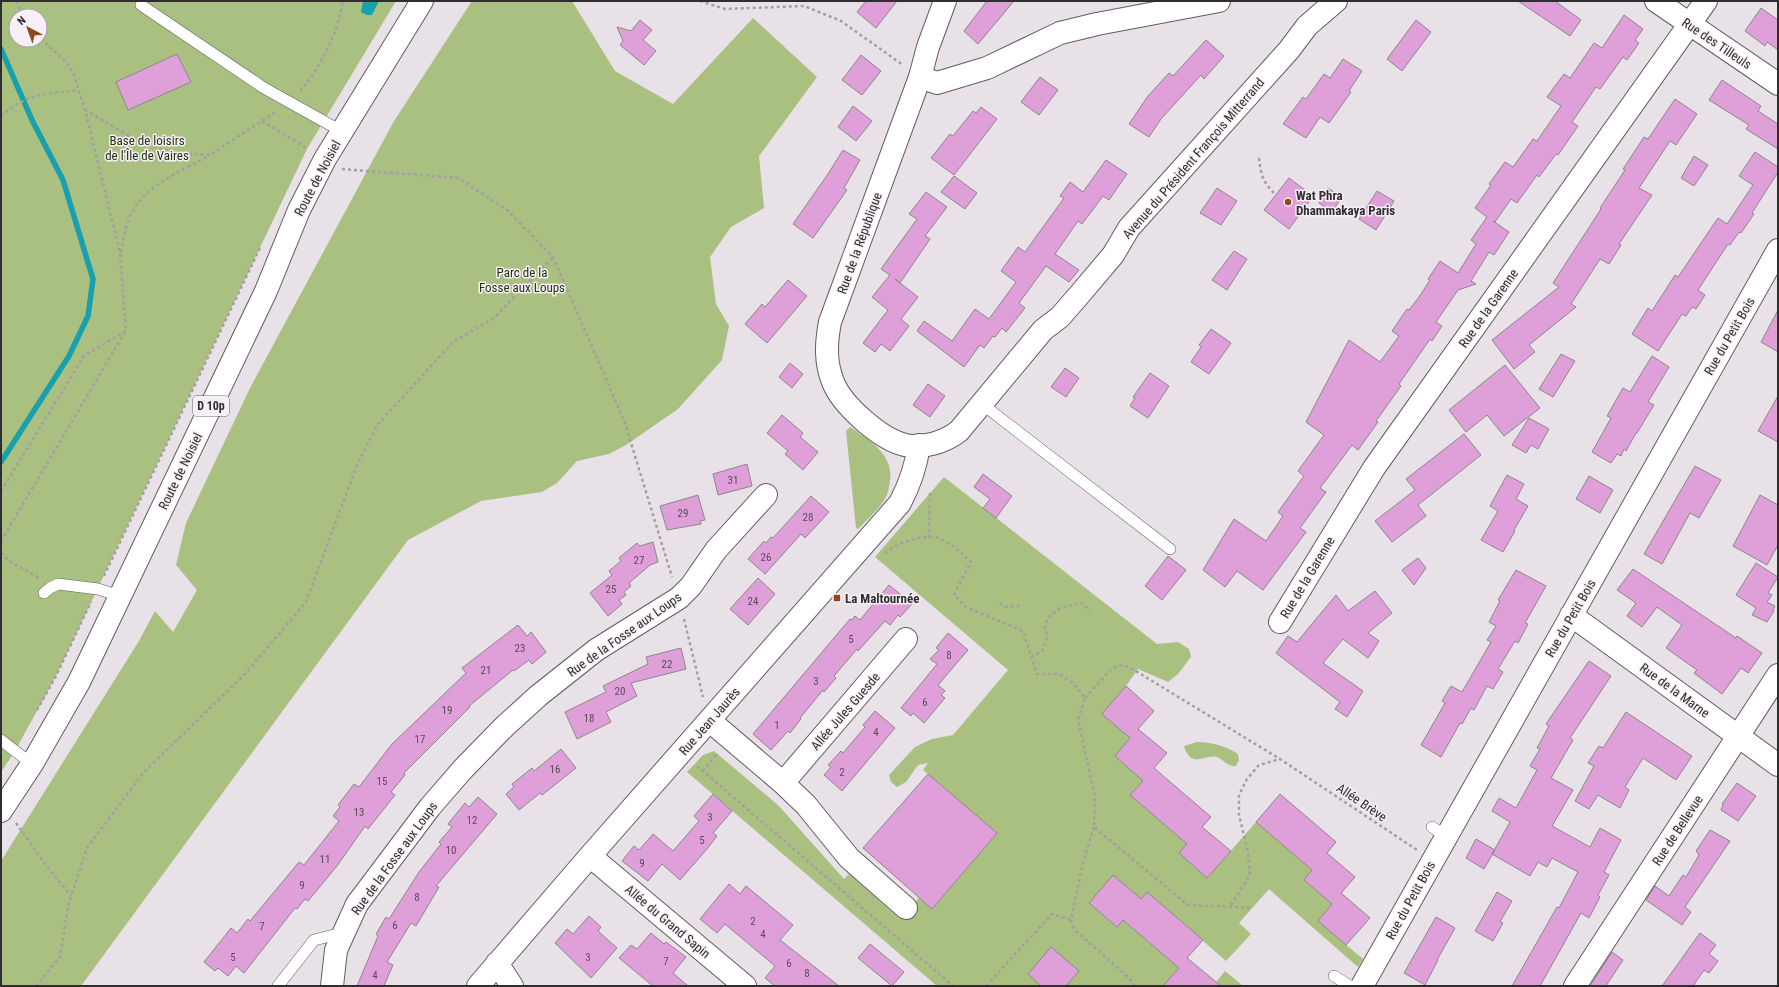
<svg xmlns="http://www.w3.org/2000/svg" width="1779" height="987" viewBox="0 0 1779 987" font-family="'Roboto Condensed',sans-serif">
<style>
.green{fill:#a9c080;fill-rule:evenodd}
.water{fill:#17a0ad}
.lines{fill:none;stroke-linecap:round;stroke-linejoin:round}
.stream{stroke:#17a0ad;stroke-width:5.5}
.building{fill:#dfa0da;stroke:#8d868c}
.service-casing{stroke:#625c61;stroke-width:12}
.minor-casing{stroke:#625c61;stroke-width:24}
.tertiary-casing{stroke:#625c61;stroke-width:24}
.primary-casing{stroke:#625c61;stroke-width:24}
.path{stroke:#a49ea3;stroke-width:2.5;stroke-dasharray:3 3;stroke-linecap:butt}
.service{stroke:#fff;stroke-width:11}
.minor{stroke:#fff;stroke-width:22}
.tertiary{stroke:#fff;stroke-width:22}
.primary{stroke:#fff;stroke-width:22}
.poi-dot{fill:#8d481e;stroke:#f6eff5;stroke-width:1.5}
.labels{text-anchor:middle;stroke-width:3;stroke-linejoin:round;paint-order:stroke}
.number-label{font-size:11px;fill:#5c4a5a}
.shield{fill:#f6eff5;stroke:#6b676b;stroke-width:1}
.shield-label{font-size:12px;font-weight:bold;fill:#302d30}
.street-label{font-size:13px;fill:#302d30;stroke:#f6eff5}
.park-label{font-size:13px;fill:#263110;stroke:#f6eff5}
.poi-label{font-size:13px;font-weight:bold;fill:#302d30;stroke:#f6eff5;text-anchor:start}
</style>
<rect width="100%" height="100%" fill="#e9e1e8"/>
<path class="green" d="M1 1H396L307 149 55 678 15 751 1 772ZM16 16H40V40H16Z
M472 1H572L615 71 673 104 753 18 817 77 759 156 764 208 731 227 710 257 716 304 729 326 722 360 678 409 626 445 609 454 577 461 557 483 542 492 481 501 408 540 81 986H1V861L139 641 155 611 173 632 197 590 176 565 186 523 250 388 394 121Z
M850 427C869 440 894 454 890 481 889 487 888 494 885 499 878 510 867 520 858 529L856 528 846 431Z
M944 477 1157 644 1178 642 1189 649 1191 657 1178 674 1168 682 1138 669 1126 686 1130 738 1115 756 1143 781 1130 795 1187 844 1179 853 1207 878 1256 822 1312 870 1304 880 1332 904 1318 921 1363 959 1358 967 1269 889 1239 923 1251 934 1226 961 1147 892 1141 899 1113 876 1089 903 1117 927 1123 920 1179 968 1164 985 1165 986H937L687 772 703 755 714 751 779 806 844 879 849 874 899 918 919 898 932 909 997 833 923 770 928 763 918 765 906 782 897 787 891 782 889 775 915 747 932 739 953 735 1008 670 875 557Z
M1197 742C1210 742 1227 746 1238 754L1239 760 1236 766C1227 766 1226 762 1219 758 1206 751 1192 772 1184 746Z
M1225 971 1243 986H1213Z"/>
<path class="water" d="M363 1H379L372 15H367L361 12Z"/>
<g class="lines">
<path class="stream" d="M1 49 32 120 63 180 93 279 88 316 69 356 1 462"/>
</g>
<path class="building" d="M866 1H897L876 28 857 12Z
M987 1H1014L978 44 964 31Z
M1518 1H1555L1581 20 1570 36Z
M1761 8 1778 20V50L1767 42 1765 46 1745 31Z
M1624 15 1643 29 1635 40 1639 43 1627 60 1623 57 1600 89 1596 87 1572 122 1578 126 1558 155 1556 154 1539 177 1537 175 1517 203 1511 199 1495 222 1493 221 1509 232 1494 255 1489 252 1471 281 1476 284 1458 290 1436 322 1442 326 1432 341 1430 339 1399 384 1401 386 1376 421 1378 422 1358 450 1352 445 1320 488 1326 492 1300 528 1306 532 1263 590 1237 571 1225 587 1203 570 1234 519 1266 541 1283 516 1278 512 1304 476 1298 471 1324 435 1306 422 1349 340 1380 362 1399 336 1392 331 1407 309 1409 310 1419 297 1430 280 1428 279 1440 261 1458 273 1476 244 1471 240 1487 217 1475 208 1491 185 1489 184 1505 162 1513 167 1533 139 1537 141 1561 106 1547 97 1564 74 1570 78 1594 43 1602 48Z
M640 20 652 30 643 40 656 51 644 65 620 45 623 41 617 27 631 31Z
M1416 20 1431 32 1402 71 1387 59Z
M1206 40 1224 56 1204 79 1201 75 1161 119 1149 137 1129 124 1148 96 1169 73 1173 76Z
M177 54 191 82 128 110 116 82Z
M861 55 881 71 862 95 842 80Z
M1343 59 1362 71 1349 91 1351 92 1329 123 1320 117 1306 138 1283 124 1303 97 1306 99 1324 74 1330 78Z
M1040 77 1058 90 1039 115 1021 102Z
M1722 80 1761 106 1758 111 1778 124V149L1746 129 1749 125 1709 100Z
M1675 99 1697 114 1676 145 1670 141 1639 188 1652 195 1619 244 1621 245 1609 264 1600 259 1571 304 1576 307 1529 345 1535 352 1514 369 1492 340 1559 287 1553 283 1601 209 1600 208 1625 170 1623 169 1644 137 1648 139Z
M853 106 872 121 856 141 838 127Z
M981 107 997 119 954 175 931 158 950 134 953 136 973 111 976 113Z
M843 150 860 160 844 188 847 190 813 238 793 224 828 174Z
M1755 152 1778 167V172L1752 213 1754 214 1741 233 1739 232 1730 245 1728 244 1698 290 1705 295 1696 309 1692 307 1686 316 1682 314 1658 351 1632 334 1648 308 1652 311 1675 275 1678 277 1718 218 1727 224 1753 185 1739 176Z
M1694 156 1708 165 1694 186 1681 178Z
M1106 160 1127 174 1109 200 1103 196 1082 224 1078 221 1055 254 1079 270 1069 282 1046 266 1019 303 1025 308 1006 332 1002 328 995 337 993 336 984 348 980 345 964 367 917 331 924 321 952 341 975 309 989 319 1016 282 1001 271 1018 247 1025 252 1064 198 1060 196 1070 182 1083 192Z
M954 176 977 193 965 209 941 192Z
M1289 178 1313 196 1289 229 1264 210Z
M1217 188 1237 201 1221 225 1200 213Z
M1328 188 1342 197 1332 212 1319 203Z
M1377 191 1394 201 1376 230 1359 219Z
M926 192 947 207 925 236 930 239 900 283 895 279 918 297 901 319 909 326 890 351 881 344 875 352 863 343 888 310 872 297 890 275 881 269 917 219 909 214Z
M1234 251 1247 259 1227 290 1212 280Z
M788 280 807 296 767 343 745 324 762 304 765 307Z
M1778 310V352L1761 342Z
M1211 329 1231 343 1209 374 1191 362 1201 347 1199 345Z
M1561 354 1575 361 1553 397 1539 389Z
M1652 356 1669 367 1648 402 1654 405 1637 433H1636L1626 451 1624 449 1621 456 1617 454 1611 463 1592 452 1611 418 1607 416 1623 388 1630 392Z
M790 363 803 374 792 388 779 377Z
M1505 365 1540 408 1504 436 1487 415 1466 432 1449 410Z
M1065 368 1079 378 1066 397 1051 387Z
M1150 373 1169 386 1148 418 1130 406 1135 398 1133 397Z
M928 384 945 396 930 417 913 405Z
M1778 396V442L1758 431Z
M782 415 803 433 800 437 818 452 803 470 785 454 788 451 767 433Z
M1529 418 1549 429 1538 449 1531 445 1526 453 1512 445Z
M1464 434 1481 455 1418 505 1426 516 1392 542 1375 521 1415 490 1406 479Z
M747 464 752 486 718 495 713 474Z
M1695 466 1721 480 1699 518 1690 513 1662 564 1644 554Z
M983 474 1012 496 996 518 983 508 990 499 974 487Z
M1507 475 1524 484 1516 499 1528 506 1514 530 1515 531 1503 552 1481 540 1498 511 1490 506Z
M1589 476 1613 490 1600 513 1576 499Z
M698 495 705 520 700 521 701 524 667 530 660 506Z
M1760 495 1778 505V545L1767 565 1733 546Z
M811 496 829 512 805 538 801 534 765 574 748 559 764 541 766 543 771 537 773 538Z
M653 542 658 562 650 565 629 583 631 586 624 592 626 595 619 600 622 604 608 616 590 593 612 575 609 571 621 561 619 558 637 543 640 546Z
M1168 556 1186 570 1162 600 1145 586Z
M1418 558 1426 568 1414 585 1402 570Z
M1756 563 1778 577 1768 593 1772 595 1767 602 1775 606 1773 610 1774 611 1767 622 1752 615 1756 608 1736 595Z
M1633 569 1736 638 1737 636 1762 653 1748 673 1741 668 1722 694 1694 673 1697 670 1666 648 1682 625 1657 607 1642 627 1627 616 1636 603 1617 590Z
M1516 570 1546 586 1525 623 1528 624 1518 643 1515 641 1498 669 1503 672 1493 689 1487 686 1474 710 1471 708 1462 724 1460 723 1441 757 1421 745 1445 703 1442 701 1451 686 1462 692 1491 642 1487 640 1496 626 1489 622 1500 601 1498 600Z
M758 578 775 594 748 625 730 609Z
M889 585 912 604 900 617 898 615 890 625 885 621 858 651 857 649 834 676 836 678 824 692 823 690 800 718 801 719 790 733 788 731 771 750 753 734 850 619 852 620 855 616 860 620Z
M1375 591 1392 613 1368 633 1379 641 1368 658 1343 639 1323 663 1363 691 1347 717 1335 709 1340 702 1276 653 1288 636 1297 642 1336 595 1348 611Z
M518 625 527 636 531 632 546 652 532 664 529 660 514 671 513 670 469 706 470 707 404 773 405 775 391 792 395 795 368 829 365 826 337 866 308 901 305 899 297 909 295 908 244 973 236 966 228 976 218 968 215 971 204 962 231 928 237 933 248 919 250 921 299 862 304 865 339 821 333 816 340 807 338 805 354 784 359 787 392 744 466 673 462 668Z
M948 633 968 650 938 685 945 691 941 695 945 698 924 723 913 713 911 716 901 708 937 664 930 659 939 650 936 648Z
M681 648 686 669 631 683 637 696 606 712 611 722 577 739 565 712 606 692 603 686 648 664 646 657Z
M1589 661 1611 676 1570 738 1573 740 1551 778 1573 790 1552 826 1590 847 1600 828 1621 840 1604 872 1609 875 1598 895 1600 897 1589 918 1581 913 1540 986H1512L1557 907 1559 908 1578 872 1552 858 1547 867 1538 862 1530 876 1492 854 1510 822 1492 811 1499 798 1516 808 1537 770 1530 766 1540 749 1537 748 1549 726 1546 724Z
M1126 686 1154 711 1138 729 1167 753 1154 768 1211 817 1202 827 1231 851 1207 878 1179 853 1187 844 1130 795 1143 781 1115 756 1130 738 1102 714Z
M875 711 895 728 842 791 824 775 831 767 828 765 841 751 843 753 865 727 863 725Z
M1626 712 1692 756 1676 780 1643 758 1625 787 1629 790 1620 808 1598 795 1589 809 1575 801 1594 766 1588 763 1599 746 1603 748Z
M561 749 576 768 542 795 540 793 519 810 506 794 514 787 512 784 532 768 534 771Z
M928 774 997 833 932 909 863 848Z
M1737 783 1756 796 1738 821 1721 810 1723 805 1722 804Z
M713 794 732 811 713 833 717 836 707 849 680 880 662 864 648 881 622 861 634 846 639 850 653 834 673 851 699 821 694 816Z
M1280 794 1336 842 1327 853 1355 877 1341 893 1370 918 1346 945 1318 921 1332 904 1304 880 1312 870 1256 822Z
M478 797 497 814 436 886 439 887 416 926 411 923 387 962 393 965 384 986H357L378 936 376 934 386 917 389 919 419 872 441 844 439 842 452 827 448 824 465 803 469 807Z
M1710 830 1730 841 1685 907 1691 912 1682 925 1646 900 1655 886 1669 896 1683 875 1686 877 1699 855 1696 851Z
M1476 839 1495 850 1484 869 1466 858Z
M1113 875 1141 899 1147 892 1203 940 1187 958 1221 986H1163L1179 968 1123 920 1117 927 1089 903Z
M729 884 740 894 746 886 793 925 780 940 839 986H775L765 978 775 966 725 924 717 933 700 919Z
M1497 892 1512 901 1500 922 1503 923 1493 941 1475 931Z
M589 916 601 927 598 931 617 948 591 978 555 943 567 929 573 934Z
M1436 917 1455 928 1437 960H1438L1425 985 1404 973Z
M651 933 664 944 666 942 686 957 673 973 688 986H653L619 958 631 945 637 949Z
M1700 933 1716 945 1709 954 1718 961 1709 973 1704 970 1693 986H1662Z
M870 944 904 972 892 986 858 958Z
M1051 947 1079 971 1066 986H1041L1028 974Z
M1612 952 1623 960 1606 986H1590Z"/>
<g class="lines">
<defs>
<path id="service" d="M141 5 264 88 343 132
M982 404 1170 549
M44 593 50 588 58 584 98 589 120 596
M1 740 32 764
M1432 827 1446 836
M1334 976 1350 986
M278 986 314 940 342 933"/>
<path id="minor" d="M1656 1 1778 84
M920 77 937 83 987 68 1060 33 1097 24 1219 1
M1571 615 1778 765
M1280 622 1374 468 1706 1
M710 721 783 783 806 805 849 858 906 908
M783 783 906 639
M590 856 745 986
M497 963 512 986
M332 986 336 950 357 904 430 807 463 769 505 726 538 696 596 650 679 598 691 586 716 550 766 495
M478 986 590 856 900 503C910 484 916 467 919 445
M1362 986 1778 250
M1575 986 1778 675"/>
<path id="tertiary" d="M945 1 928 47 920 77 830 322C826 343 825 362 833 382 842 405 880 439 905 445 923 449 945 442 959 431L1043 330 1060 317 1080 294 1113 255 1129 228 1289 50 1307 26 1336 1"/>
<path id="primary" d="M1 811 32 764 79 682 266 291 299 210 325 159 422 1"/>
</defs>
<use href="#service" class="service-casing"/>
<use href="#minor" class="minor-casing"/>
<use href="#tertiary" class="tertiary-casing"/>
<use href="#primary" class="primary-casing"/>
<path class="path" d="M16 1 23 16
M700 1 725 9 804 6 841 21 903 65
M300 91C322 65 337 34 343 1
M85 110 141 143 175 153 210 155 277 111
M1 116C26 93 47 94 79 90
M262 121 308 149
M1259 158C1261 176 1263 182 1276 195
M342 169 458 178 506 209 553 257 624 420 672 577
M121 252C124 240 125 227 130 216 144 185 182 171 210 155
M1 491 84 356 126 331 120 253 85 110 73 72 66 62 40 38
M929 538 930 493
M1 541 125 332
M885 551 886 552C898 543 926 532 941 539 953 545 962 553 971 562L954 595 966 607 1023 631 1037 674H1059L1074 684 1085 698 1078 719 1095 797 1094 827 1188 905 1253 908
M1 553 9 561 39 578
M104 576 260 248
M1000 603 1005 607 1020 606
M684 619 703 697
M1031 657 1042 651 1047 638 1045 627 1048 618 1060 608 1082 603 1091 611
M1085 698 1112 668 1123 665 1134 670 1280 759 1417 850
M37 710 55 678 91 602
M697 766 953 986
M703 771 717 754
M16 823 46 865 71 896
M1094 827 1083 862 1071 920 1073 927 1077 932 1129 978 1135 986
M1231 905 1250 875 1248 852 1239 815V795L1247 779 1259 765 1280 759
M36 986 60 957 68 906 87 848 143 773 245 674 306 602 357 465 378 424 453 342 494 318 553 257
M986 986 1052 914 1071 920
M1282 986V985"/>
<use href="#service" class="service"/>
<use href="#minor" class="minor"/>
<use href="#tertiary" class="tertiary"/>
<use href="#primary" class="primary"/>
</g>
<g class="poi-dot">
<circle cx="1288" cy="202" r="4"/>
<rect x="833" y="594" width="8" height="8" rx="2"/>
</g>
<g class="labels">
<g class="number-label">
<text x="733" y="484">31</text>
<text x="683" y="517">29</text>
<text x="808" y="521">28</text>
<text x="766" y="561">26</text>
<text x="639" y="564">27</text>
<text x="611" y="593">25</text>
<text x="753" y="605">24</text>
<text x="851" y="643">5</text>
<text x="520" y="652">23</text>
<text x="949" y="659">8</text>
<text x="667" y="668">22</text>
<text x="486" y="674">21</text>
<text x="816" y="685">3</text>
<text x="620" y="695">20</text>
<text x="925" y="706">6</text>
<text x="447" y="714">19</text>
<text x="589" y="722">18</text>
<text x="777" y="729">1</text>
<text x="876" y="736">4</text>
<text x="420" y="743">17</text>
<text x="555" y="773">16</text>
<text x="842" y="776">2</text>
<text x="382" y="785">15</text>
<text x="359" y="816">13</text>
<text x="710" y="821">3</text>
<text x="472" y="824">12</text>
<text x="702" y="844">5</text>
<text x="451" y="854">10</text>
<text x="325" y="863">11</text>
<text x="642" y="867">9</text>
<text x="302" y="889">9</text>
<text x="417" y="901">8</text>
<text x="753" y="925">2</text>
<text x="395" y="929">6</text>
<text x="262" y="930">7</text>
<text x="763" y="938">4</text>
<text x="233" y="961">5</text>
<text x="588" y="961">3</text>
<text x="666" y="965">7</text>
<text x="789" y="967">6</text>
<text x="807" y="977">8</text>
<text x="375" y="979">4</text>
</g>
<rect class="shield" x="193" y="396" width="36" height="20" rx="3"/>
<g class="shield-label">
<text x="211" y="410">D 10p</text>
</g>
<g class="street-label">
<text transform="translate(1717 43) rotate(34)" y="5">Rue des Tilleuls</text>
<text transform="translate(1193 158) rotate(-49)" y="5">Avenue du Président François Mitterrand</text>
<text transform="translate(317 178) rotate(-62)" y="5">Route de Noisiel</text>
<text transform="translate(859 243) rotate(-70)" y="5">Rue de la République</text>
<text transform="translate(1488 308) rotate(-55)" y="5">Rue de la Garenne</text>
<text transform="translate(1729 336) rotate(-60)" y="5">Rue du Petit Bois</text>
<text transform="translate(180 471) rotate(-64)" y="5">Route de Noisiel</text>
<text transform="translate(1307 577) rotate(-59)" y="5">Rue de la Garenne</text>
<text transform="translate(1570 618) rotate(-60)" y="5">Rue du Petit Bois</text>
<text transform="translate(624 634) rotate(-35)" y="5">Rue de la Fosse aux Loups</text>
<text transform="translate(1675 690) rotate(36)" y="5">Rue de la Marne</text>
<text transform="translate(845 711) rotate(-49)" y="5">Allée Jules Guesde</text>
<text transform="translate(709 721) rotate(-49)" y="5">Rue Jean Jaurès</text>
<text transform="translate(1362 802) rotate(34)" y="5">Allée Brève</text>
<text transform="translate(1677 830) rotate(-57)" y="5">Rue de Bellevue</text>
<text transform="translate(394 858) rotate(-54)" y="5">Rue de la Fosse aux Loups</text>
<text transform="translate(1410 900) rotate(-61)" y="5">Rue du Petit Bois</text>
<text transform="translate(668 921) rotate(40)" y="5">Allée du Grand Sapin</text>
</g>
<g class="park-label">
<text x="147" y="145">Base de loisirs<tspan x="147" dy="15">de l'Île de Vaires</tspan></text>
<text x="522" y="277">Parc de la<tspan x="522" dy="15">Fosse aux Loups</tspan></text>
</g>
<g class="poi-label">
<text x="1296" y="200">Wat Phra<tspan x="1296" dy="15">Dhammakaya Paris</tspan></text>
<text x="845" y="603">La Maltournée</text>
</g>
</g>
<rect width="1779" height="987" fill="none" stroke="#302d30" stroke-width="4"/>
<g transform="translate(28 28) rotate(319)"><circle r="19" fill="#f6eff5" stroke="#a7a1a6"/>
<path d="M0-3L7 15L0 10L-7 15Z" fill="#8d481e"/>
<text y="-6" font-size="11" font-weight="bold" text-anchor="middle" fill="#302d30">N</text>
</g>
</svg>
